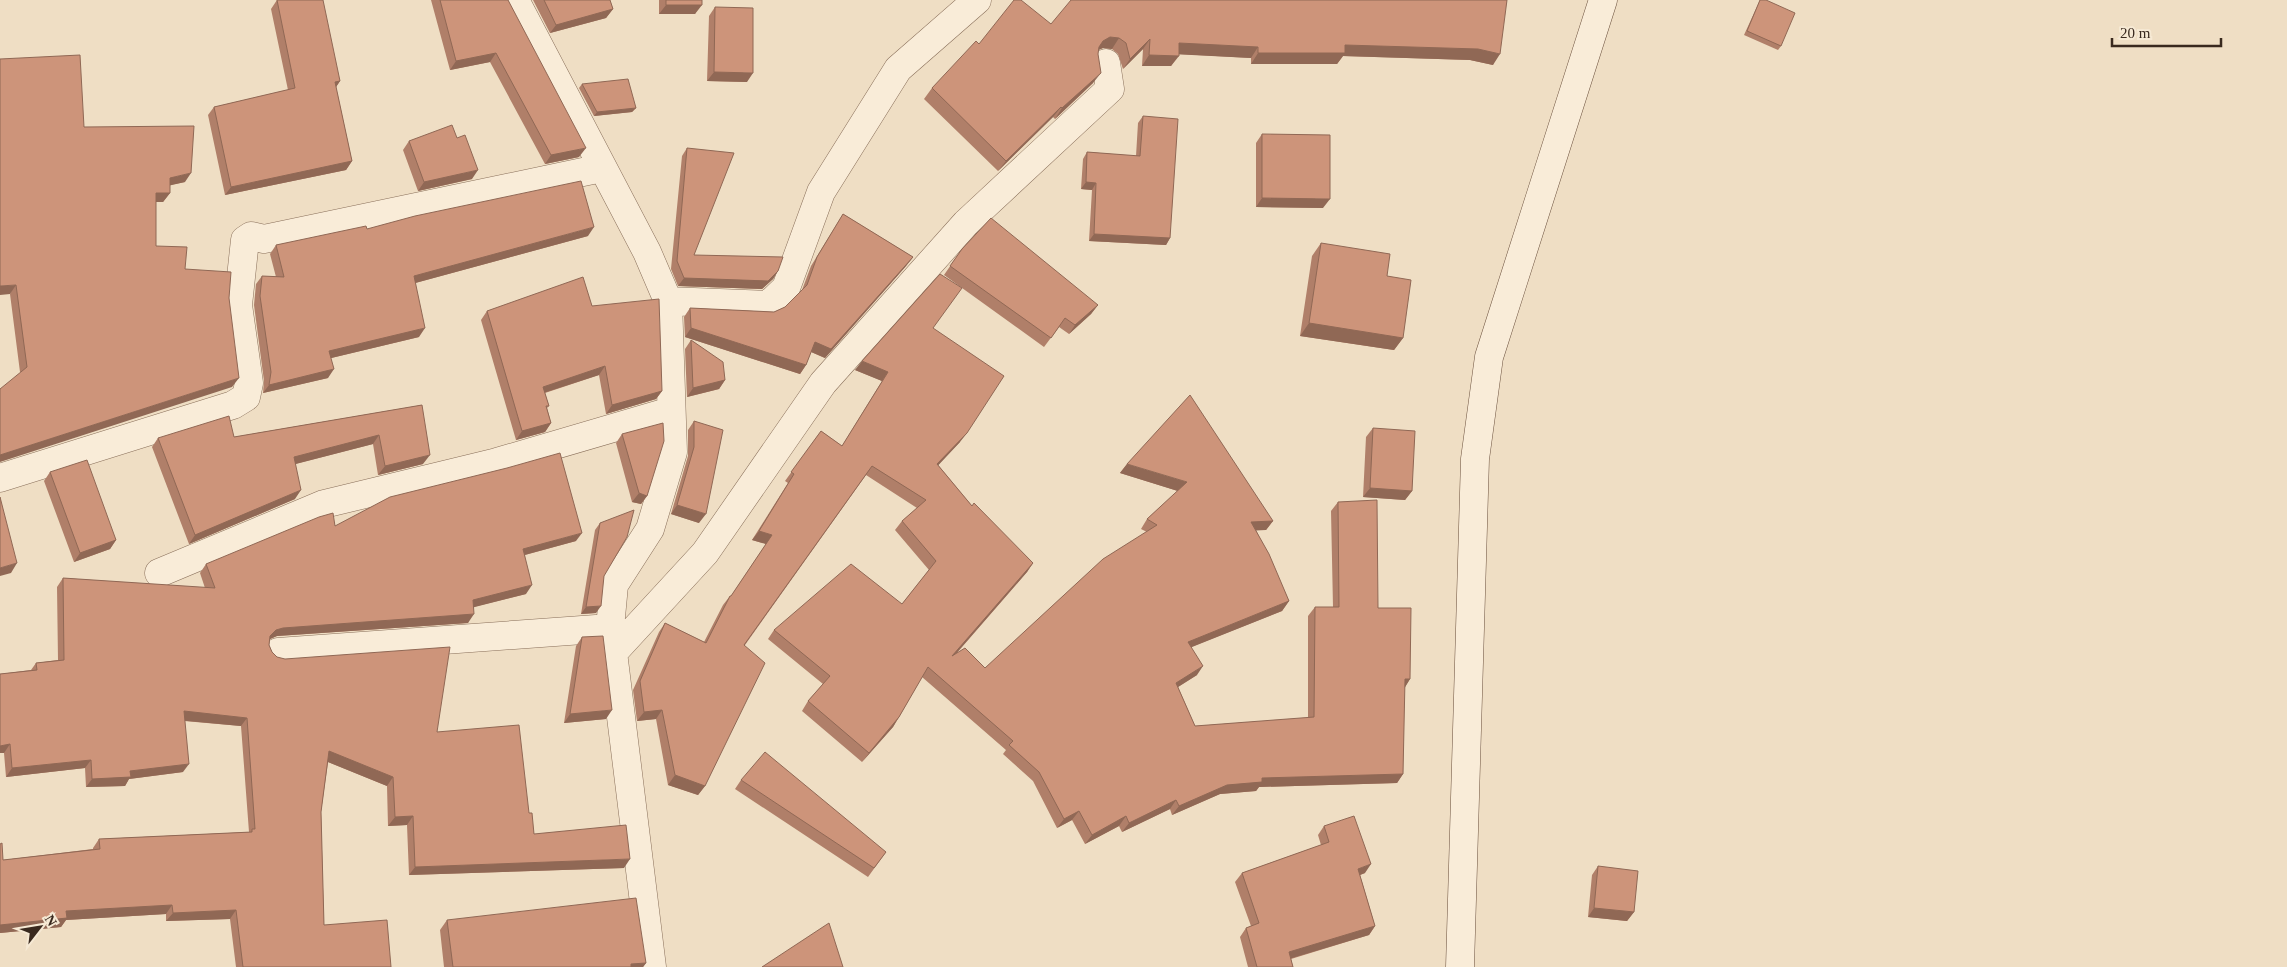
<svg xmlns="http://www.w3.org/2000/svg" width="2287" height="967" viewBox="0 0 2287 967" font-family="Georgia,serif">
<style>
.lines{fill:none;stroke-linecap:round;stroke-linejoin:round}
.minor-casing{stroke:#896f5a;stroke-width:29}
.secondary-casing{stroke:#6b503d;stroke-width:29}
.minor{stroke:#f9ecd8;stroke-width:28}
.secondary{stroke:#f9ecd8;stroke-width:28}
.wall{fill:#b07f69}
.shaded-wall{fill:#906855}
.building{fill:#cd947a;stroke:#906855}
</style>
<rect width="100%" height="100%" fill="#efdec4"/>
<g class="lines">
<defs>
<path id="minor" d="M515 0 647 252 668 301 673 452 650 529 614 585 610 628 652 967
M668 301 768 305 786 288 821 192 898 69 977 0
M0 478 233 405 246 397 249 383 238 305 245 240 251 236 264 239 602 168
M159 573 324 504 497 462 671 411
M278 652 610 628
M612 654 705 553 823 383 966 223 1110 89 1106 63"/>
<path id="secondary" d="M1460 967 1475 459 1489 357 1603 0"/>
</defs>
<use href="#minor" class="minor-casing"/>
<use href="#secondary" class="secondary-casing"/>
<use href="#minor" class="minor"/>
<use href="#secondary" class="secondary"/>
</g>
<path class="wall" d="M277 0 340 81 336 87 352 161 346 170 225 195 208 115 214 107 288 90 271 9Z
M431 0H508L579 157 545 164 490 62 450 70Z
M533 0H610L613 9 606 18 550 33Z
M659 0H702L695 14H659Z
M1507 0 1493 65 1470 60 1343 56 1337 64H1251V58L1179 54 1171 66H1142L1143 49 1123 69 1118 54 1112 49 1103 48 1098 50 1093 83 1055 119 1053 117 998 171 924 99 932 88 979 44Z
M1760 0H1766L1781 46 1778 50 1744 35Z
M715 7 747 82 707 81 709 16Z
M582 84 636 108 632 112 594 116 579 88Z
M1143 116 1170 238 1166 245 1089 241 1092 190 1081 189 1083 159 1087 152 1136 156 1138 123Z
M84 127 185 182 170 185V193L163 202H156V246L185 269 229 298 232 387 20 372 10 294Z
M1262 134 1323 208 1256 207V143Z
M409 141 472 179 418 191 403 150Z
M687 148 694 255 778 271 773 279 762 289 678 286 671 269 682 156Z
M843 214 913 257 906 266 825 358 811 352 806 365 800 374 685 337 684 317 690 308 774 312 785 307 802 290 811 266Z
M367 229 588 236 415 283 419 337 331 358 328 378 263 393 264 381 254 305 256 284 262 276 276 277 270 254 276 245Z
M1321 243 1387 276 1403 338 1394 350 1300 336 1312 256Z
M962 249 1098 305 1091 314 1069 334 1059 327 1044 347 944 275Z
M487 311 662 391 656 399 606 414 599 375 545 393 549 406 547 408 551 423 545 432 516 440 481 320Z
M933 328 960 442 938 465 972 506 1033 563 1027 572 956 654 985 668 1147 532 1141 529 1147 519 1178 491 1120 473 1127 464 1273 521 1266 530H1256L1289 601 1282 611 1191 647 1197 675 1178 687 1195 726 1308 718V616L1315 607H1333L1331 511 1338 502 1378 608 1410 679 1404 688 1403 774 1397 783 1259 787 1256 791 1220 794 1172 815 1170 809 1122 832 1119 826 1085 844 1072 820 1057 828 1033 781 1003 754 1006 750 922 677 899 717 893 727 862 762 802 711 808 701 823 684 768 639 774 630 902 604 929 570 895 530 902 521 917 508 866 475 745 645 705 786 698 795 668 785 656 719 637 721 633 690 659 632 665 623 704 642 723 605 730 596H731L766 544 752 540 788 483 785 481 821 431 842 446 882 381 855 370Z
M691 340 725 380 719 389 687 397 685 349Z
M422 405 423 464 378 475 373 444 295 464V499L189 544 152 447 158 438 234 437Z
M694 421 699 523 671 514 688 456V430Z
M1373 428 1412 491 1405 500 1363 497 1366 437Z
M622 434 647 496 641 504 632 502 616 443Z
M50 472 116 540 110 549 74 562 44 481Z
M600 523 604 576 596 613 581 614 595 530Z
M335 526 576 541 525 555 526 594 473 607 468 623 277 636 270 639 269 645 272 652 277 657 437 732 529 813 534 834 624 868 409 875 407 825 388 826 387 786 328 762 321 812 324 925 391 967H236L230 919 166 921V914L66 920 61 927 0 933V844L3 860 93 849V848L99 839 249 832 241 726 184 721 183 772 129 779 125 786 86 787 85 768 6 777 4 753H0V674L31 670 36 663 58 660 57 587 63 578 205 588 200 573 206 564Z
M582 637 606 719 564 723 576 646Z
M741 780 886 852 868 877 735 789Z
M1324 826 1365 873 1360 875 1375 926 1369 935 1291 959 1293 967H1248L1240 937 1246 928 1251 926 1235 882 1242 873 1321 845 1318 835Z
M1598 866 1634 912 1627 921 1588 917 1592 875Z
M447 920 646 963 643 967H444L440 930Z"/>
<path class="shaded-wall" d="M666 5H702L695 14H659Z
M613 9 606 18 550 33 556 25Z
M1110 37 1119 38 1112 49 1103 48 1096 51 1103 41Z
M1150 39 1143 49 1123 69 1130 59Z
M1179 43 1258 47 1251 58 1172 54Z
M1345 45 1478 49 1500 54 1493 65 1470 60 1343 56 1337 64H1251L1258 53Z
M496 53 490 62 450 70 456 61Z
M1149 55 1179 56 1171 66H1142Z
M714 72 753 73 747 82 707 81Z
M1101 73 1093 83 1055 119 1062 108Z
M340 81 334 90 335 82Z
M1061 107 1053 117 998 171 1006 161Z
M636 108 632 112 594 116 597 112Z
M586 148 579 157 545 164 551 155Z
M352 161 346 170 225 195 231 187Z
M478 170 472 179 418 191 424 182Z
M191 173 185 182 163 187 170 178Z
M1086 182 1096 183 1092 190 1081 189Z
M156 193H170L163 202H149Z
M1262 198 1330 199 1323 208 1256 207Z
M594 227 588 236 408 285 414 276Z
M1094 234 1170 238 1166 245 1089 241Z
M913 257 906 266 825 358 809 351 815 342Z
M778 271 773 279 762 289 678 286 684 278Z
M16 285 10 294 0 295V286Z
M1098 305 1091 314 1069 334 1075 325Z
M1309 323 1403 338 1394 350 1300 336Z
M425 328 419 337 323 360 329 351Z
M691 328 806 365 800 374 685 337Z
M862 361 888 372 882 381 855 370Z
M605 366 599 375 537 395 543 387Z
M334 369 328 378 263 393 269 385Z
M239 378 232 387 0 462V455L2 454Z
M725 380 719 389 687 397 693 388Z
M662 391 656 399 606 414 612 405Z
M551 423 545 432 516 440 522 431Z
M967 433 960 442 931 473 937 464Z
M379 435 373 444 288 466 294 457Z
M430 455 423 464 378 475 385 466Z
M1127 464 1187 482 1181 492 1120 473Z
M1370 488 1412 491 1405 500 1363 497Z
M301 490 295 499 189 544 195 535Z
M639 493 647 496 641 504 632 502Z
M677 505 706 514 699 523 671 514Z
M1273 521 1266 530 1245 531 1251 522Z
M759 531 772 535 766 544 752 540Z
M582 533 576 541 517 557 523 549Z
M116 540 110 549 74 562 80 553Z
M17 563 11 573 0 576V568Z
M1033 563 1027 572 946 665 952 656Z
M532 585 526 594 467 609 473 600Z
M1289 601 1282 611 1182 651 1188 642Z
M601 606 596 613 581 614 586 607Z
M474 614 468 623 277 636 270 639V636L276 630 283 628Z
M1203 666 1197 675 1170 692 1176 683Z
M1405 679H1410L1404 689Z
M612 710 606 719 564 723 570 714Z
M662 710 656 719 637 721 644 712Z
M184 711 247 718 241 726 177 720Z
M899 717 893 727 862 762 869 753Z
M10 744 4 753H0V746Z
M329 751 393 777 387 786 323 760Z
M91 760 85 768 6 777 12 768Z
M189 764 183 772 129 779 125 786 86 787 92 779 130 771Z
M1403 774 1397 783 1259 787 1256 791 1220 794 1172 815 1179 806 1227 785 1262 778Z
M675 775 705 786 698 795 668 785Z
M1176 800 1170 809 1122 832 1129 823Z
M1079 811 1072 820 1057 828 1064 819Z
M413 816 407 825 388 826 395 817Z
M1126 816 1119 826 1085 844 1092 835Z
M630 859 624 868 409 875 415 867Z
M1371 864 1365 873 1352 878 1358 869Z
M172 905 166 914 66 920 61 927 0 933V925L66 911Z
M1594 908 1634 912 1627 921 1588 917Z
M236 910 230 919 166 921 173 913Z
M1375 926 1369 935 1282 961 1289 952Z
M646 963 643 967H629L631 964Z"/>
<path class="building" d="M277 0H323L340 81 335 82 352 161 231 187 214 107 295 88Z
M440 0H508L586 148 551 155 496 53 456 61Z
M544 0H610L613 9 556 25Z
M666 0H702V5H666Z
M1014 0H1021L1051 24 1071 0H1507L1500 54 1478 49 1345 45V53H1258V47L1179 43V56L1149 55 1150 39 1130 59 1126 43 1119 38 1110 37 1103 41 1099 47 1098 54 1101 73 1062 108 1061 107 1006 161 932 88 976 41 979 44Z
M1760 0H1766L1795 13 1781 46 1747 31Z
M715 7 753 8V73L714 72Z
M80 55 84 127 194 126 191 173 170 178V193H156V246L187 247 185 269 231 272 229 298 239 378 0 455V389L27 367 16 285 0 286V59Z
M628 79 636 108 597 112 582 84Z
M1143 116 1178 119 1170 238 1094 234 1096 183 1086 182 1087 152 1140 156Z
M452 125 457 138 465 135 478 170 424 182 409 141Z
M1262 134 1330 135V199L1262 198Z
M687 148 734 153 694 255 783 257 778 271 768 281 684 278 677 261Z
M581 181 594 227 414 276 425 328 329 351 334 369 269 385 271 372 260 296 262 276 284 277 276 245 366 226 367 229 415 216Z
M843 214 913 257 831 349 815 342 806 365 691 328 690 308 774 312 785 307 807 285 817 257Z
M991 218 1098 305 1075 325 1065 318 1051 338 950 266 962 249Z
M1321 243 1390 254 1387 276 1411 280 1403 338 1309 323Z
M940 274 962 288 933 328 1004 376 967 433 937 464 972 506 974 503 1033 563 952 656 965 648 985 668 1103 559 1157 525 1147 519 1187 482 1127 464 1190 395 1273 521 1251 522 1269 554 1289 601 1188 642 1203 666 1176 683 1195 726 1314 717 1315 607H1339L1338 502 1377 500 1378 608H1411L1410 679H1405L1403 774 1262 778V782L1227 785 1179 806 1176 800 1129 823 1126 816 1092 835 1079 811 1064 819 1039 772 1009 745 1013 741 928 667 899 717 869 753 808 701 830 676 774 630 851 564 902 604 936 561 902 521 926 500 872 466 744 645 765 663 705 786 675 775 662 710 644 712 640 681 665 623 706 643 730 596H731L772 535 759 531 794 474 791 472 821 431 842 446 888 372 862 361Z
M583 277 592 306 659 299 662 391 612 405 605 366 543 387 549 406H546L551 423 522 431 487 311Z
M691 340 723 362 725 380 693 388Z
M422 405 430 455 385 466 379 435 294 457 301 490 195 535 158 438 229 416 234 437Z
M694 421 723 430 706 514 677 505 694 447Z
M663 423 664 441 647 496 639 493 622 434Z
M1373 428 1415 431 1412 491 1370 488Z
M560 453 582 533 523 549 532 585 473 600 474 614 283 628 276 630 270 636 269 645 272 652 277 657 285 659 450 647 437 732 519 725 529 813H532L534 834 626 825 630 859 415 867 413 816 395 817 393 777 329 751 321 812 324 925 387 920 391 967H243L236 910 173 913 172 905 66 911 67 918 0 925V844L2 843 3 860 100 849 99 839 252 832V829H255L247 718 184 711 189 764 130 771 131 777 92 779 91 760 12 768 10 744 0 746V674L37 670 36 663 64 660 63 578 215 588 206 564 319 517 333 513 335 526 390 497 507 468Z
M87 460 116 540 80 553 50 472Z
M0 497 17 563 0 568Z
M634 510 627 537 604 576 601 606 586 607 600 523Z
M603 636 612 710 570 714 582 637Z
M765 752 886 852 874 868 741 780Z
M1354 816 1371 864 1358 869 1375 926 1289 952 1293 967H1257L1246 928 1259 923 1242 873 1329 842 1324 826Z
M1598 866 1638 871 1634 912 1594 908Z
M636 898 646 963 631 964V967H453L447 920Z
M829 923 843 967H762Z"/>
<g transform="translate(40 927) rotate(59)" stroke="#f6e9d4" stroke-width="4" paint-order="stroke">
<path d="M0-4L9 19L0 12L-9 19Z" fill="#39291e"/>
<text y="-8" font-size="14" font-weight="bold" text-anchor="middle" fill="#39291e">N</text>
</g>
<path d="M2112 38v8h109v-8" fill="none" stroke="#39291e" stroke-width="2.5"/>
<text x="2120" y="38" font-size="15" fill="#39291e" stroke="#f6e9d4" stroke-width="4" paint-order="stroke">20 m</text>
</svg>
